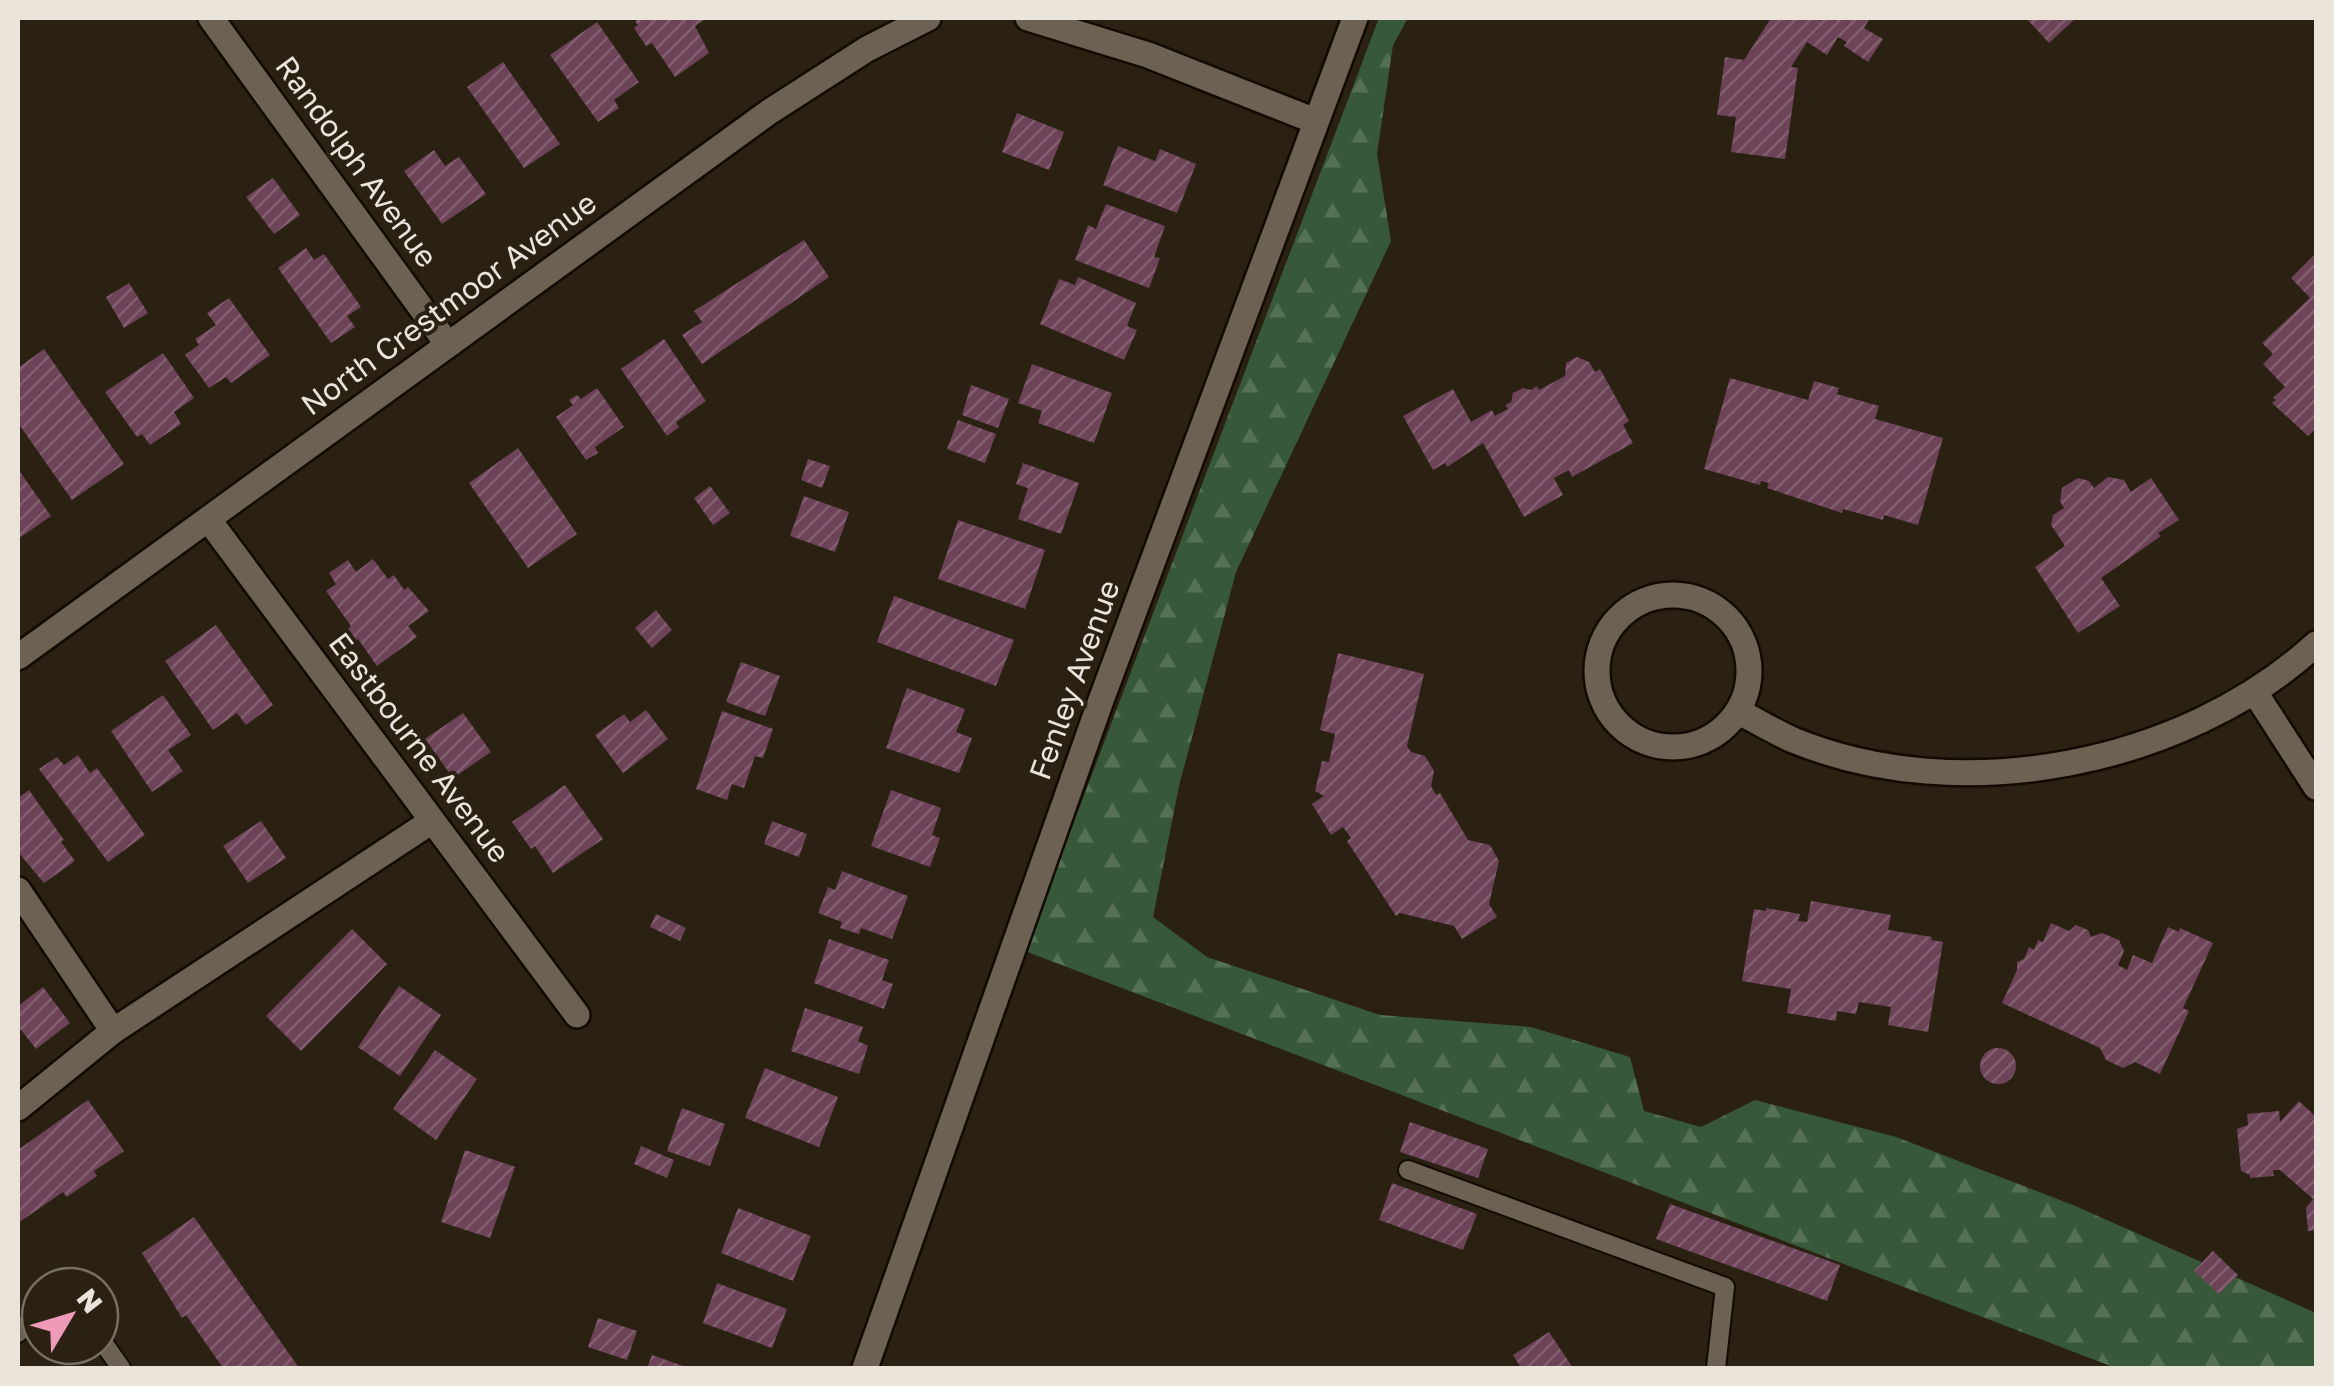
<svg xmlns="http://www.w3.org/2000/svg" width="2334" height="1386" viewBox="0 0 2334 1386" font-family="'Golos Text',sans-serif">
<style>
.forest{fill:url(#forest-firs)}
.building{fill:url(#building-hatch)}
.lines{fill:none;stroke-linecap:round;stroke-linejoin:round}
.lane-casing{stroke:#130a01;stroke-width:22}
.street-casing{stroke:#130a01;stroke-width:30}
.lane{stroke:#6c6152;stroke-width:18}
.street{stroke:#6c6152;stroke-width:25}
.labels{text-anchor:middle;stroke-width:8;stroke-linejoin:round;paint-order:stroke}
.street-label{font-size:30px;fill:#eae4db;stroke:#2a2113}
</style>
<defs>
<pattern id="forest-firs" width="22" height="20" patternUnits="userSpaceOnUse" patternTransform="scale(2.5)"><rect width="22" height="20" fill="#37593a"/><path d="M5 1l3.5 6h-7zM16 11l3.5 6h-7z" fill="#547156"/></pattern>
<pattern id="building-hatch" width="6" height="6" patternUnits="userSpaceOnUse" patternTransform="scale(2.5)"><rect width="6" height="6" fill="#6d4358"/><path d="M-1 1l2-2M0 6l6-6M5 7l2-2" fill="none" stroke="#825e6f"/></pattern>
</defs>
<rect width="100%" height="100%" fill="#2a2113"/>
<path class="forest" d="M1379 18H1408L1393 45 1377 154 1391 241 1236 572 1179 786 1153 917 1207 957 1380 1015 1531 1027 1630 1057 1644 1111 1701 1127 1755 1100 1896 1137 2073 1205 2316 1313V1368H2116L1025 951Z"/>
<path class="building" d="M641 18H707L695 26 709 53 675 77 652 43 646 46 634 28 638 25 635 21Z
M1771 18H1870L1864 28 1883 39 1868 62 1844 46 1847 42 1838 37 1827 55 1807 42 1791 67 1798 68 1785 159 1731 152 1736 117 1717 115 1725 57 1744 60Z
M2026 18H2076L2049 43Z
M597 22 639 82 614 100 619 108 598 122 550 55Z
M503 62 560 144 524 168 467 87Z
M1017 113 1064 132 1049 170 1002 152Z
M1118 146 1155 161 1160 149 1196 164 1177 213 1103 185Z
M434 150 445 166 459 157 486 194 442 224 404 171Z
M273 178 300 215 274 234 246 197Z
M1106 204 1165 226 1154 257 1160 258 1149 288 1075 260 1088 225 1096 229Z
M804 240 829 277 702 364 682 335 702 322 694 311Z
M306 248 314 260 324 254 361 307 347 316 355 327 331 343 278 268Z
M2316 253V428L2308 436 2272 403 2276 400 2273 398 2285 387 2263 364 2273 354 2262 343 2310 298 2291 278Z
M1078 277 1136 303 1127 326 1137 330 1124 360 1040 324 1059 279 1075 285Z
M129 283 148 313 124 328 106 297Z
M229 298 270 355 231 383 226 377 209 388 185 355 199 345 195 339 216 325 207 313Z
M664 339 706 401 676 422 679 427 667 436 621 369Z
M44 349 124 464 72 500 18 423V368Z
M163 353 194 398 174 412 181 424 150 445 142 434 137 437 105 392Z
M1577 357 1589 362 1595 372 1600 369 1629 421 1623 425 1633 443 1572 477 1569 470 1554 478 1563 495 1524 517 1483 443 1447 467 1445 463 1433 470 1403 416 1453 389 1471 422 1492 410 1495 416 1508 409 1505 405 1511 402 1513 393 1523 388 1531 390 1537 386 1539 390 1565 376 1566 363Z
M1032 364 1112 393 1094 443 1038 423 1042 411 1018 403Z
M1730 378 1808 400 1814 381 1839 388 1837 394 1879 406 1875 419 1943 438 1918 525 1884 515 1883 520 1843 509 1842 513 1767 488 1769 483 1761 481 1760 485 1704 469Z
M971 385 1009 399 998 428 962 415Z
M597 388 624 427 595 447 598 453 586 460 556 417 573 405 569 400 577 395 581 399Z
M958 420 996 434 985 463 947 449Z
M518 448 577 534 528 568 469 483Z
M808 459 830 466 822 488 801 480Z
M1023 463 1079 483 1061 534 1018 519 1028 488 1016 484Z
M18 469 51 516 18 539Z
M2108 477 2124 480 2131 492 2151 478 2179 520 2158 533 2161 536 2101 578 2120 606 2078 633 2035 567 2065 546 2051 525 2053 515 2064 508 2060 501 2062 488 2078 478 2089 481 2094 488Z
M710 486 730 513 713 525 694 498Z
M804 496 849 512 835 552 790 536Z
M958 520 1045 550 1025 609 938 579Z
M373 559 388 579 394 575 404 590 408 587 429 611 408 626 417 637 377 666 358 639 353 642 346 631 351 626 326 591 336 584 329 573 348 560 356 572Z
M894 596 1014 640 996 686 877 642Z
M656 610 672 630 652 648 635 628Z
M216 625 273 705 246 725 237 713 213 730 165 661Z
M1338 653 1424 674 1407 746 1411 752 1425 756 1434 771 1431 786 1436 795 1440 793 1468 840 1490 845 1499 861 1489 904 1497 917 1462 939 1454 926 1400 913 1396 916 1347 841 1351 838 1343 827 1331 835 1312 804 1324 796 1315 791 1322 761 1329 762 1335 734 1320 730Z
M741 662 780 676 765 716 726 702Z
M907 688 965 709 956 732 972 738 959 773 886 748Z
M163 695 191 735 168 750 183 771 152 792 111 731Z
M646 710 668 739 623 773 595 735 624 714 630 722Z
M722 711 773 729 763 758 755 756 744 788 732 784 727 800 696 789Z
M463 713 491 752 453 778 425 739Z
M78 755 90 773 97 768 145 835 108 862 39 769 57 757 64 765Z
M565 785 603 839 553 873 535 846 531 849 512 822Z
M29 790 64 840 61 842 75 861 44 883 18 852V798Z
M891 790 941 808 932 835 940 838 930 867 871 846Z
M261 821 286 858 248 883 223 846Z
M772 821 807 834 799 857 764 844Z
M842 871 908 896 892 939 861 928 859 934 840 928 842 922 818 913 828 887 835 890Z
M1811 901 1891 915 1888 930 1932 937 1931 940 1943 942 1928 1032 1888 1025 1891 1007 1859 1002 1856 1014 1837 1011 1836 1021 1787 1013 1791 989 1742 981 1754 909 1766 911V908L1800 914 1798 921 1807 922Z
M656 914 686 928 680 941 650 927Z
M2051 923 2069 931 2076 925 2088 930 2091 937 2102 933 2119 940 2124 951 2118 965 2127 970 2133 955 2152 963 2168 927 2179 932 2180 928 2213 943 2183 1008 2189 1011 2160 1074 2135 1062 2123 1068 2106 1060 2100 1048 2002 1003 2017 970V962L2024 959 2029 947 2034 950 2038 940 2043 942Z
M352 929 387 964 301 1051 266 1016Z
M829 939 889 960 882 980 893 984 884 1009 814 983Z
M399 986 441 1015 400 1076 358 1047Z
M43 987 70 1023 36 1049 18 1026V1006Z
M805 1008 863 1027 858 1041 868 1046 859 1074 791 1051Z
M1980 1066a18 18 0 1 1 36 0a18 18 0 1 1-36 0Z
M435 1050 477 1079 436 1140 393 1109Z
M765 1068 838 1097 819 1147 745 1118Z
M88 1100 124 1151 94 1171 97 1176 67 1197 63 1192 18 1223V1150Z
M2299 1101 2316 1117V1230L2308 1231 2306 1208 2313 1199 2280 1170H2273L2274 1176 2250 1178V1175L2241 1171 2237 1129 2248 1125 2247 1114 2279 1111 2280 1122Z
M682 1108 725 1124 710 1166 667 1151Z
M1410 1122 1488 1149 1478 1178 1400 1152Z
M641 1146 674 1160 667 1178 634 1164Z
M465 1150 515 1167 490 1238 441 1222Z
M1392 1183 1477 1214 1463 1250 1379 1220Z
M1670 1204 1840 1265 1827 1301 1656 1239Z
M738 1208 811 1236 793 1281 721 1253Z
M194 1217 299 1368H223L186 1315 182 1318 142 1253Z
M2213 1251 2238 1275 2219 1294 2194 1271Z
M717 1283 787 1309 772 1348 703 1323Z
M598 1318 637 1331 627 1360 588 1347Z
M1549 1332 1573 1368H1521L1513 1355Z
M652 1355 689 1368H647Z"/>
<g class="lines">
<defs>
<path id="lane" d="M1408 1170 1725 1287 1716 1368
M62 1286H64
M18 1333 40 1309
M100 1338 121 1368"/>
<path id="street" d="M211 18 448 345
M1028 18 1148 55 1315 121
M208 519 577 1015
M1597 671a76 76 0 1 1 152 0a76 76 0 1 1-152 0Z
M18 657 769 112 867 49 928 18
M2254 691 2316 787
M1739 712C1757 721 1775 732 1793 740 1961 809 2184 765 2316 644
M18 890 113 1031
M18 1108 113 1031 432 821
M865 1368 1100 703 1355 18"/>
</defs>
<use href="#lane" class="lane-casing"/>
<use href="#street" class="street-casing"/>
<use href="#lane" class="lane"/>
<use href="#street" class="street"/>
</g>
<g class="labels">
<g class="street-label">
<text transform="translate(356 162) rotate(54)" y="10">Randolph Avenue</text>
<text transform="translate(449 304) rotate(-36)" y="10">North Crestmoor Avenue</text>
<text transform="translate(1075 680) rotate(-70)" y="10">Fenley Avenue</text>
<text transform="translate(419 748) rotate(53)" y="10">Eastbourne Avenue</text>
</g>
</g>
<rect width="2334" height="1386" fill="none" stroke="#eae4db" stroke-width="40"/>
<g transform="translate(70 1316) rotate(52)"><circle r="48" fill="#2a2113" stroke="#776f63" stroke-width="2.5"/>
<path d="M0-8L18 38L0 25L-18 38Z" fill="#ef9ab8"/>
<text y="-15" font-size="28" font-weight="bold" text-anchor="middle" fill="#eae4db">N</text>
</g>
</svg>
